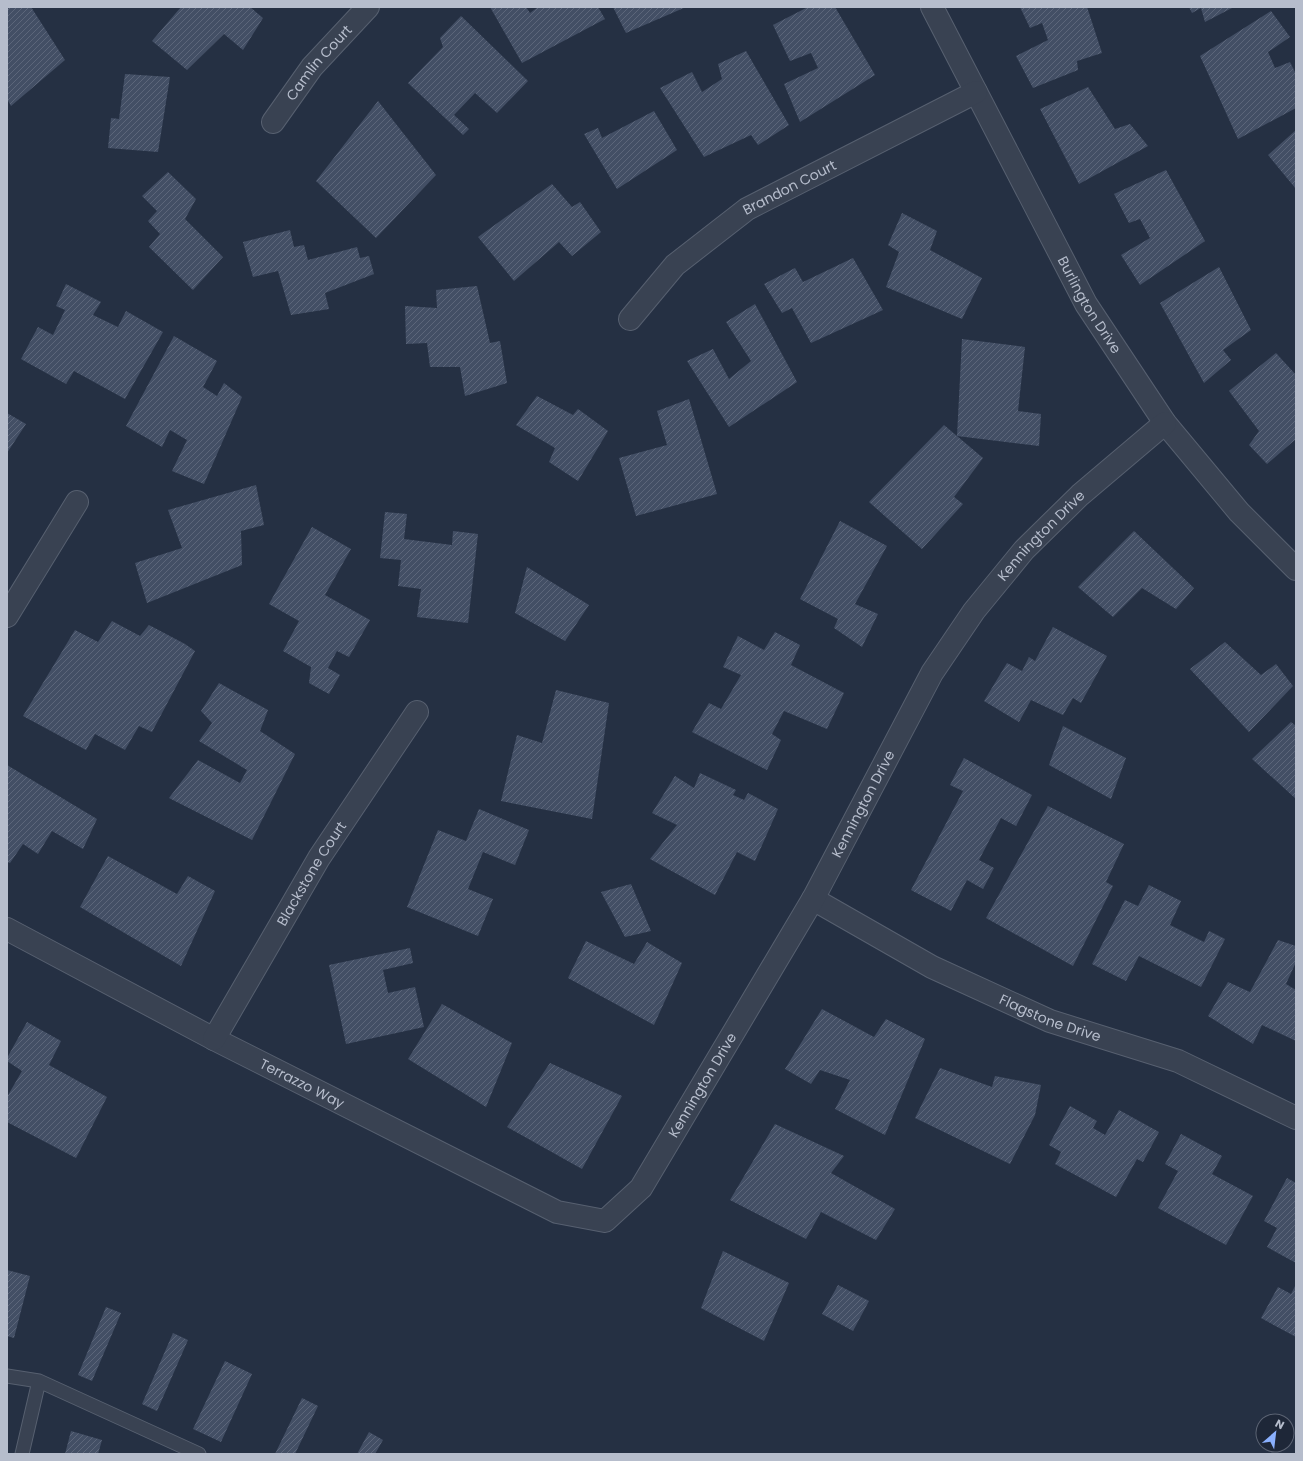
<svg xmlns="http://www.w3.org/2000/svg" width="1303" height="1461" viewBox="0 0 1303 1461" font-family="Poppins,sans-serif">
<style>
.building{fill:url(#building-hatch)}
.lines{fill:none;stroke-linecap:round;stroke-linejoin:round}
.service-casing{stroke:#576070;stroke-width:15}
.minor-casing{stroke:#576070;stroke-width:24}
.service{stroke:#394252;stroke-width:13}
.minor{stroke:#394252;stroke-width:22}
.labels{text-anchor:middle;stroke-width:3.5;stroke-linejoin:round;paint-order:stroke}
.street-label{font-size:14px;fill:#b6bdcc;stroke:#1e2738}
</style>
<defs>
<pattern id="building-hatch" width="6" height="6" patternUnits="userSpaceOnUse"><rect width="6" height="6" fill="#434f65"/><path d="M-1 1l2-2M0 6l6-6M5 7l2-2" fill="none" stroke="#5c667a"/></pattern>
</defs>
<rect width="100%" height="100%" fill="#253043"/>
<path class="building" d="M7 7H31L65 60 11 106 7 99Z
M181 7H250L263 18 243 50 224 34 187 70 152 41Z
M490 7H526L530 13 538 7H598L605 19 522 63Z
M613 7H686L626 33Z
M808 7H835L875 75 800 122 784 84 818 68 811 53 790 61 773 25Z
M1020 7H1087L1102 53 1077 61 1078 70 1033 88 1016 56 1048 40 1042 23 1030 28Z
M1189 7H1234L1205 22 1201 8 1192 13Z
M1271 11 1290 37 1268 52 1275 68 1290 62 1296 74V108L1238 139 1200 56Z
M461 16 528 81 497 113 475 93 454 115 469 129 463 135 408 83 443 47 440 38Z
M746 51 789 125 758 145 751 135 704 157 660 88 692 72 702 92 722 79 718 64Z
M125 74 170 77 158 152 108 148 111 118 119 119Z
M1088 87 1115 129 1130 124 1148 146 1079 184 1040 109Z
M378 101 436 175 376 238 316 181Z
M654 111 677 150 617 189 584 134 598 128 602 138Z
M1296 130V189L1268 155Z
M1166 170 1205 241 1140 285 1121 255 1150 238 1140 219 1129 223 1114 194Z
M168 172 196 199 185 219 223 257 193 290 149 247 160 234 148 221 157 211 142 196Z
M552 184 572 207 580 202 601 232 572 256 559 242 514 281 478 237Z
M902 213 937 231 930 250 982 278 962 319 886 287 899 252 888 245Z
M290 230 294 247 304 245 308 260 357 247 360 258 369 256 374 274 325 293 329 309 291 315 278 271 253 277 243 242Z
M853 258 883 310 811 343 792 308 782 313 764 284 795 268 803 282Z
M1219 267 1251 330 1223 350 1231 360 1204 383 1160 303Z
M66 284 101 302 93 315 118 327 126 311 163 332 125 399 74 371 66 384 21 359 38 327 53 335 65 310 56 306Z
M477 286 490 343 500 341 507 383 465 396 460 367H430L427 343 406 344 405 306 437 308 436 290Z
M755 304 797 382 729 427 687 361 713 349 729 379 751 361 726 322Z
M174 336 217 361 203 387 217 396 224 383 242 397 204 484 172 471 187 440 170 430 162 447 126 426Z
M962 339 1025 347 1018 411 1041 414 1039 446 957 436Z
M1276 353 1296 375V439L1267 464 1249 445 1259 431 1229 391Z
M537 396 573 415 578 409 608 431 578 481 549 462 555 448 516 425Z
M689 399 717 494 636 516 619 458 667 445 657 411Z
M7 413 26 424 7 453Z
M944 425 983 458 954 497 963 504 922 549 869 502Z
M256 485 264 525 241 531 242 565 147 603 135 563 182 548 168 510Z
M385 512 407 514 404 539 452 545 453 531 478 534 468 623 417 617 421 589 398 586 401 560 380 558Z
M840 521 887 546 855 604 878 614 862 647 834 628 838 619 800 599Z
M312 527 351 549 325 595 370 620 349 657 337 651 328 668 340 675 329 694 309 683 311 667 283 651 299 621 269 604Z
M1134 531 1194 588 1176 609 1142 588 1113 617 1078 587Z
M527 567 589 605 565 641 515 613Z
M112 621 140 636 149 625 185 644 195 651 152 732 139 726 125 750 95 734 86 750 23 716 75 630 98 642Z
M1053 627 1107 656 1081 703 1073 698 1063 715 1031 700 1019 722 984 701 1007 663 1022 671 1029 657 1035 661Z
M775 632 800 645 791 665 844 693 827 729 784 711 772 734 781 740 767 770 692 732 709 703 721 709 741 675 723 667 738 636 764 650Z
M1225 642 1261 675 1276 664 1293 686 1249 732 1190 669Z
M219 683 268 710 260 731 295 754 252 840 169 798 198 760 240 783 247 770 199 741 212 723 201 711Z
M556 690 609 703 592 819 501 801 517 735 542 743Z
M1291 722 1296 726V799L1252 759Z
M1063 726 1126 758 1111 799 1049 765Z
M964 758 1032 795 1016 826 1001 818 979 860 994 868 983 889 967 880 951 911 911 890 963 791 950 785Z
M7 765 97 819 83 849 52 831 38 854 23 844 10 863 7 862Z
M700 773 736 790 733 795 744 800 748 793 778 809 755 861 737 852 715 895 650 859 677 825 652 813 675 776 694 788Z
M1048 806 1124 844 1106 882 1113 886 1073 966 986 918Z
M479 809 529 830 515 865 483 852 468 889 493 899 478 936 407 907 438 830 466 841Z
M108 856 177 894 188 876 215 891 181 966 80 907Z
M631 884 651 931 625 937 601 892Z
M1149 885 1181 901 1170 925 1204 942 1209 931 1225 939 1201 987 1139 956 1126 981 1092 964 1125 900 1138 906Z
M1278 940 1296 946V962L1286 984 1296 990V1041L1262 1025 1253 1044 1208 1016 1228 982 1250 992Z
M586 941 634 964 647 942 682 963 654 1025 568 978Z
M410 948 413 963 383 970 388 993 415 987 424 1027 346 1044 329 965Z
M442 1004 512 1043 486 1107 408 1059Z
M822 1009 874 1037 886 1019 925 1039 885 1135 835 1109 850 1080 820 1070 811 1084 785 1069Z
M27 1022 61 1041 49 1065 107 1097 76 1158 7 1122V1097L22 1071 7 1061V1058Z
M550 1063 622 1096 582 1169 507 1127Z
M940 1068 992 1087 995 1076 1041 1085 1035 1115 1010 1164 915 1118Z
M1070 1106 1097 1121 1093 1128 1105 1135 1119 1110 1159 1132 1143 1162 1137 1159 1116 1197 1055 1164 1061 1152 1049 1145Z
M775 1124 844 1156 831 1173 895 1209 876 1240 821 1212 806 1239 730 1200Z
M1181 1134 1222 1156 1212 1174 1253 1196 1226 1245 1158 1208 1178 1171 1165 1164Z
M1287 1178 1296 1183V1263L1267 1247 1277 1228 1264 1221Z
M723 1251 789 1283 764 1341 701 1308Z
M7 1270 30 1276 14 1338 7 1336Z
M1296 1284V1337L1261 1318 1278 1287 1291 1294Z
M838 1285 869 1301 853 1331 822 1314Z
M106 1307 121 1313 92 1381 78 1375Z
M173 1333 188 1340 157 1411 142 1404Z
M225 1361 252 1374 221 1442 193 1429Z
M302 1398 318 1406 295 1454H275Z
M71 1431 102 1440 98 1454H65Z
M369 1432 383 1440 375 1454H357Z"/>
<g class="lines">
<defs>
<path id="service" d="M7 1376 39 1381 199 1454
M22 1454 39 1381"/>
<g id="minor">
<path id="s1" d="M932 7 1086 304 1165 423 1239 512 1296 569"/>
<path id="s2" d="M273 122 312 67 368 7"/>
<path id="s3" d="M630 319 675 265 747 209 976 92"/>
<path d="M7 616 77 502"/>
<path id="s4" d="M813 899 932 967 1050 1021 1178 1061 1296 1118"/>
<path id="s5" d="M7 929 214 1039 557 1212 605 1221 641 1188 813 899 932 673 974 611 1024 550 1080 495 1165 423"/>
<path id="s6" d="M214 1039 319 858 417 712"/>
</g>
</defs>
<use href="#service" class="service-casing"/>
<use href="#minor" class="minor-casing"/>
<use href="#service" class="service"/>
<use href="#minor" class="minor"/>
</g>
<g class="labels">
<g class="street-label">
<text dy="5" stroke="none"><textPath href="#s2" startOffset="75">Camlin Court</textPath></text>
<text dy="5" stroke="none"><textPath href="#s3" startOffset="209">Brandon Court</textPath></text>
<text dy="5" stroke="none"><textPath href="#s1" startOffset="337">Burlington Drive</textPath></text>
<text dy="5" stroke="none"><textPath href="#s5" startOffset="1484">Kennington Drive</textPath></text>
<text dy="5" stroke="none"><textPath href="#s5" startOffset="1160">Kennington Drive</textPath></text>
<text dy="5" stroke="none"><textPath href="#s6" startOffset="192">Blackstone Court</textPath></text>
<text dy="5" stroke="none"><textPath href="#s4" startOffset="266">Flagstone Drive</textPath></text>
<text dy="5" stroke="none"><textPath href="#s5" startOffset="333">Terrazzo Way</textPath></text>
<text dy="5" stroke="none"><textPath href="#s5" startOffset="836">Kennington Drive</textPath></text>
</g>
</g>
<rect width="1303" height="1461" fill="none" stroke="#b6bdcc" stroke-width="16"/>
<g transform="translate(1275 1433) rotate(28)"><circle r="19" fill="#1e2738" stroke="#5b6373"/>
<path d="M0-3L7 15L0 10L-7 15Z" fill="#8ab0fe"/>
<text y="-6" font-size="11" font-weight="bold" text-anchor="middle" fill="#b6bdcc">N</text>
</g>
</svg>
